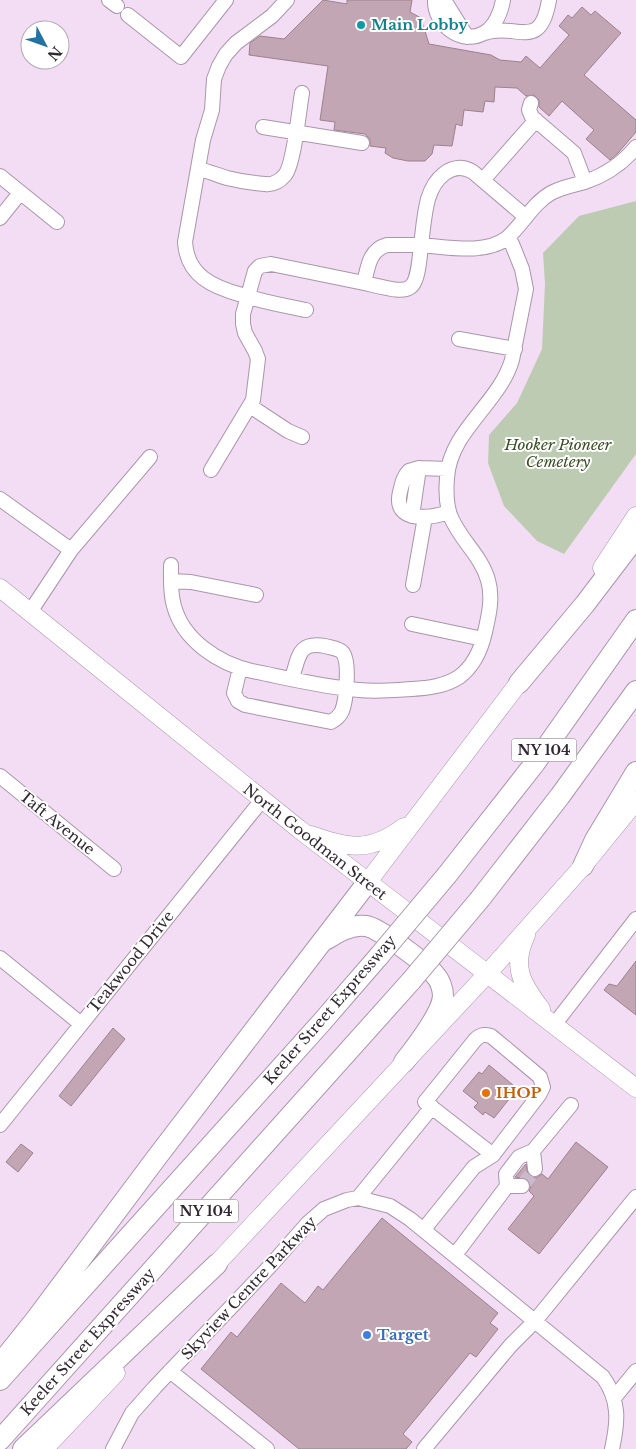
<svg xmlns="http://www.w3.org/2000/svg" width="636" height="1449" viewBox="0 0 636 1449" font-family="'Libre Baskerville',serif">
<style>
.green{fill:#becbb3}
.building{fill:#c3a6b3;stroke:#9d818e}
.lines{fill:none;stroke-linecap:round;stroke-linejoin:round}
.minor-tunnel{stroke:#ccb9cd;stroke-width:14;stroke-dasharray:14 7;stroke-linecap:butt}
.minor-casing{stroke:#aa95ab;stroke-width:16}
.major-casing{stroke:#aa95ab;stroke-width:19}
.highway-casing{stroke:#aa95ab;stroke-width:22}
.minor{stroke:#fff;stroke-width:14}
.major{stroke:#fff;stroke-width:18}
.highway{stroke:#fff;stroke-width:20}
.highway-bridge-casing{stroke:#aa95ab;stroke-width:22;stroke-linecap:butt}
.highway-bridge{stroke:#fff;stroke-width:20}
.culture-dot{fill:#0f9aa8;stroke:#fff;stroke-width:2}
.food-dot{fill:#e8710a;stroke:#fff;stroke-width:2}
.shop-dot{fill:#3f7fe0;stroke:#fff;stroke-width:2}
.labels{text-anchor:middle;stroke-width:4;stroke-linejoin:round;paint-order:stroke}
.shield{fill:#fff;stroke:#6f686f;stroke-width:1}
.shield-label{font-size:14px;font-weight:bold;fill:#312831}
.culture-label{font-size:15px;font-weight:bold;fill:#0d838f;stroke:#fff;text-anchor:start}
.park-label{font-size:15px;font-style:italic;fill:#384d22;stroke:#fff}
.street-label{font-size:15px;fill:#312831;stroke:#fff}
.food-label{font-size:15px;font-weight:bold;fill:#c56008;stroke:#fff;text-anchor:start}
.shop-label{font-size:15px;font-weight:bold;fill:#366cbe;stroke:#fff;text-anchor:start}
</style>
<rect width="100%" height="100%" fill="#f3ddf4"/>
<path class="green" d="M636 201V454L564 554 537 541 504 506 488 463 489 435 517 403 542 349 545 284 543 253 579 216Z"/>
<path class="building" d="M323 0 347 4V0H412L410 12 421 18 429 44 491 55 500 60 521 62 526 56 540 68 569 35 559 26 568 15 572 18 582 7 591 15 595 11 621 33 584 75 636 120V132L618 153 610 160 586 139 594 130 562 101 549 116 539 107V100L534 95 526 96 517 88 495 87 494 102 485 101 483 112 464 110 462 126 456 124 452 146 434 145 432 154 425 161H408L393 158 385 153 386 148 370 146V139L365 134 334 130 335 122 320 120 328 66 249 55 250 43 260 36 284 39Z
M636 961V1015L604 990 609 984 617 986Z
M113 1028 125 1039 71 1106 59 1096Z
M489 1065 513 1085 506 1094 510 1098 494 1118 485 1112 483 1115 474 1107 478 1103 463 1091 479 1072 482 1074Z
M576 1142 608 1167 539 1254 508 1229 534 1196 529 1191 531 1186 527 1179 515 1177 526 1164 528 1174 531 1177 536 1178 542 1174 548 1179Z
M21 1144 33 1153 18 1172 6 1162Z
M382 1218 498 1313 490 1323 498 1329 476 1357 470 1353 403 1434 412 1442 406 1449H299L201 1369 231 1332 237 1337 281 1283 305 1303 318 1286 323 1290Z"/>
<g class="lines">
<path class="minor-tunnel" d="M522 1186 535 1169"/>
<defs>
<path id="minor" d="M109 0 117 6
M287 0 272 16 236 43 226 54 219 66 214 79 212 110 203 140 185 242C187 276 213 287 242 295 263 302 285 306 306 310
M435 0C434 24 461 46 484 33 495 27 501 12 503 0
M444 0 467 37
M128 15 181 57 226 0
M485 33C517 22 540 53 549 0
M531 103 529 110 532 117 574 153 585 182
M263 127 362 143
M198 169C208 171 217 175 227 178 239 181 253 183 265 184 273 185 280 181 285 175 294 164 299 110 302 93
M0 176 57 222
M483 180 536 120
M0 218 20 193
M507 238C485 255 448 247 421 245 423 230 424 214 428 199 434 179 452 159 473 172L526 217
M387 245H421C416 298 413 294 364 283 368 267 369 250 387 245Z
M459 339 515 349
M250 406 288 431 302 437
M448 469 419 468 409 471C403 477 402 484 400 492 392 524 431 518 449 512
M211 470 253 400 258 359 255 351 245 333 243 324V314L255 271 260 266 271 264 364 283
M0 499 71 550 150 457
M412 516 419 468
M171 565C171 579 170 593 174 606 183 640 219 664 252 671 287 678 323 687 359 690 377 692 395 690 412 689 429 688 445 686 459 677 474 666 481 650 485 632 489 615 493 597 488 580 481 555 459 539 450 515 446 503 446 490 447 478 450 430 499 404 512 360L526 289 522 269 512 244 507 238C523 224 533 203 551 193 562 187 574 185 585 182 605 175 623 163 636 147
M171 581 191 582 256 595
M413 585 425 517
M30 612 71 550
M412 624 483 639
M240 668 234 693 238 701 245 705 331 722C336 719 339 717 342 711 346 701 350 663 343 653 339 648 331 648 325 646 298 641 299 657 292 678
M0 776 114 869
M0 958 81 1024
M554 1025 636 919
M0 1125 262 800
M533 1151 535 1169
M507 1186H522
M358 1198 432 1107
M424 1229 474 1167 493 1155 539 1095 543 1087 540 1077 491 1036C483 1034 480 1035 475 1040L425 1102 493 1155
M455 1255 507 1186 506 1174 519 1157 533 1151 571 1105
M170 1371 267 1449
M614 1398 636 1371
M113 1449 132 1413 155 1387 271 1265 308 1223 324 1209 347 1200 358 1198 390 1206 410 1219 603 1377C620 1401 618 1422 612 1449
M424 1449 511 1345 535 1321 636 1197"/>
<path id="major" d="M602 568 636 516
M0 588 299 829 636 1088
M311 835C349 849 371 852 404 827
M367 883 527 672
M526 935C511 967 522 984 541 1009
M208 1273 487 974 583 866 636 801
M44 1449 116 1373"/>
<path id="highway" d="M519 683 585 604 636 537
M583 866 595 840 636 772
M447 875 535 763 636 620
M480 899 560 796 636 691
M327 939C339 931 352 924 366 926 379 928 427 964 435 975 440 980 443 989 443 996 442 1013 415 1048 404 1062
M0 1364 36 1319 157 1157 367 883
M0 1380 321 1023 379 956
M0 1440 411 981
M23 1449 217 1264"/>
</defs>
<use href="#minor" class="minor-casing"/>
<use href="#major" class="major-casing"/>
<use href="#highway" class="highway-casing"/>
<use href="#minor" class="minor"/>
<use href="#major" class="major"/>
<use href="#highway" class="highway"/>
<defs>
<path id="highway-bridge" d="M379 956 447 875
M411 981 480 899"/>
</defs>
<use href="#highway-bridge" class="highway-bridge-casing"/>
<use href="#highway-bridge" class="highway-bridge"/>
</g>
<circle class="culture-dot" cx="361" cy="25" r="5"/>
<circle class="food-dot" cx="486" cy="1093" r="5"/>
<circle class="shop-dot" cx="367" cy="1335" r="5"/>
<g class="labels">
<g class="shield">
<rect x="511.5" y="738.5" width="65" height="23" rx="4"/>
<rect x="173.5" y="1199.5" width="65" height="23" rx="4"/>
</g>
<g class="shield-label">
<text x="544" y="755">NY 104</text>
<text x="206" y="1216">NY 104</text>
</g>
<g class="culture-label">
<text x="371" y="30">Main Lobby</text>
</g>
<g class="park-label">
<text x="558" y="450">Hooker Pioneer<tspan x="558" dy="17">Cemetery</tspan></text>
</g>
<g class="street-label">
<text transform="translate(57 823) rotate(39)" y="5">Taft Avenue</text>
<text transform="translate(315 842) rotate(38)" y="5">North Goodman Street</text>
<text transform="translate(131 962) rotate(-51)" y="5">Teakwood Drive</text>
<text transform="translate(330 1010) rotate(-49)" y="5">Keeler Street Expressway</text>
<text transform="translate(249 1288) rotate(-47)" y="5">Skyview Centre Parkway</text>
<text transform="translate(88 1342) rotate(-48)" y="5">Keeler Street Expressway</text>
</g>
<g class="food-label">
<text x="496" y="1098">IHOP</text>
</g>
<g class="shop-label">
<text x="377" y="1340">Target</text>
</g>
</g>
<g transform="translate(45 45) rotate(131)"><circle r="24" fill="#ffffff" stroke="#ada9ad"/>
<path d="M0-4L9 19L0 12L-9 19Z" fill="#2472a4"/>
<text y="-8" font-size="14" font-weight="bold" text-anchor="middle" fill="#312831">N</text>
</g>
</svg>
